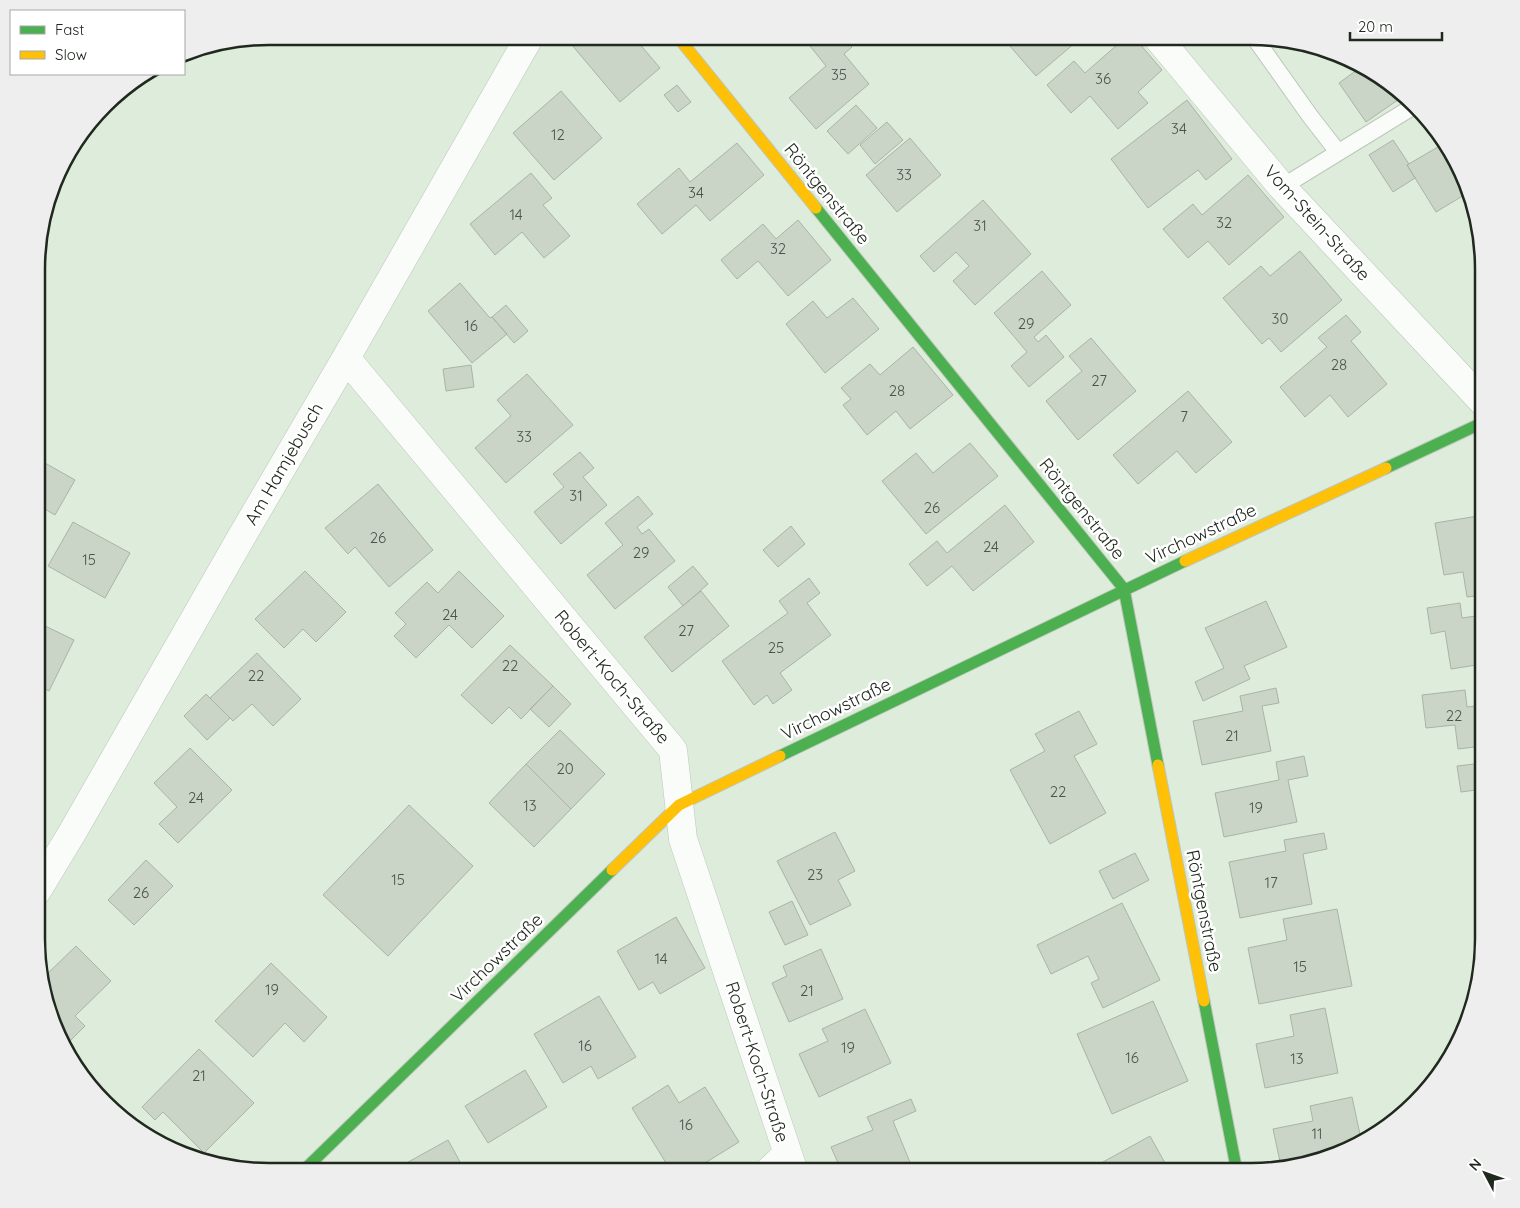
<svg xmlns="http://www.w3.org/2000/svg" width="1520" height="1208" viewBox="0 0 1520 1208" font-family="Quicksand,sans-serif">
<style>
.building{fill:#cad5c8;stroke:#a9b4a7}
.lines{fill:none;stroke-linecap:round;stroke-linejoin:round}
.lane-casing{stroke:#bcc7ba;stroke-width:18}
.street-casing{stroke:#bcc7ba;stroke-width:29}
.fast-casing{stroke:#bcc7ba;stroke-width:13}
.slow-casing{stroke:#bcc7ba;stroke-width:13}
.lane{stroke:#fafcfa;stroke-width:16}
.street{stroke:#fafcfa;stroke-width:28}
.fast{stroke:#4caf50;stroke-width:11}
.slow{stroke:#ffc107;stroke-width:11}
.labels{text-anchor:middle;stroke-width:5;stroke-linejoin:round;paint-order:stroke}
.number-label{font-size:15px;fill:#4a5448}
.street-label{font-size:18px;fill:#20291e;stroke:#fff}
.rim{fill:none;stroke:#20291e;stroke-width:2.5}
</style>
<rect width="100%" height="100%" fill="#deecdb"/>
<path class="building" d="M580 36H633L660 68 620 102 571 44Z
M740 36H756L747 44Z
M820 37H844L852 47 844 54 869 84 816 129 789 98 826 66 810 46Z
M1002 37H1082L1036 76Z
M1126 37H1134L1162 70 1138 92 1148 103 1118 129 1090 96 1071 113 1047 85 1074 61 1085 73Z
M1361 67 1405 95 1366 122 1339 83Z
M677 85 691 102 678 112 664 95Z
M561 91 602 138 554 180 513 133Z
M1187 100 1232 159 1206 180 1198 170 1148 208 1111 159Z
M856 105 877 128 848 154 827 131Z
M887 122 903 140 875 164 860 145Z
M910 138 941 175 897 212 866 175Z
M1393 140 1409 164 1407 165 1415 178 1393 192 1369 155Z
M737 143 764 175 710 221 696 205 662 234 637 204 679 168 690 182Z
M1443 144 1460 166 1466 194 1436 212 1407 165Z
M531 173 552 198 543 205 570 236 544 258 522 232 495 255 470 224Z
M1248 175 1284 217 1229 265 1208 241 1188 258 1163 229 1193 204 1202 215Z
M983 200 1031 254 975 305 953 281 969 266 956 252 934 272 920 256Z
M798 220 831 260 788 296 758 261 737 279 721 260 763 224 776 239Z
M1300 251 1342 300 1281 352 1269 338 1262 344 1223 298 1261 266 1270 276Z
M1042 271 1071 305 1034 337 1038 342 1046 335 1064 357 1029 387 1011 366 1027 352 994 313Z
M460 283 490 318 492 317 507 334 472 363 428 311Z
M853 298 879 329 825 373 786 324 813 301 827 318Z
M506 305 528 331 514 343 492 317Z
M1346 315 1361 332 1351 341 1387 384 1348 417 1330 395 1305 417 1280 387 1327 347 1318 338Z
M1091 338 1136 391 1078 440 1046 401 1082 371 1069 356Z
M913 347 953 395 910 429 896 411 867 435 843 405 851 399 841 388 870 364 880 375Z
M471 365 474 387 446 391 443 369Z
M527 374 573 425 506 483 475 448 511 416 497 400Z
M1188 391 1232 442 1196 473 1177 451 1138 484 1113 455Z
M970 443 998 476 926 534 882 481 916 453 933 473Z
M580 452 594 468 583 477 607 505 561 544 534 512 564 487 553 474Z
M38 459 75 480 55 515 38 505Z
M378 484 433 550 389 587 355 547 348 554 325 528Z
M638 496 653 514 637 527 642 534 649 529 675 561 615 609 587 575 623 545 605 523Z
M1005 505 1034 542 973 591 952 566 927 586 909 564 937 541 947 553Z
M1484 515V595L1467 597 1463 572 1444 575 1435 523Z
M73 522 130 553 105 598 48 566Z
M791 526 805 544 778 567 763 550Z
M693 566 708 584 683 606 668 587Z
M305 571 346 612 316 642 303 629 284 648 255 619Z
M459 571 504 616 472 648 449 625 416 658 394 636 406 624 395 613 427 582 438 593Z
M809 578 820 593 807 603 831 635 780 673 792 690 773 704 767 695 754 705 722 661 788 613 779 601Z
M701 591 729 626 672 672 644 637Z
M1266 601 1287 647 1244 666 1250 679 1203 701 1195 682 1224 668 1205 628Z
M1460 603 1462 618 1483 615V664L1451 669 1445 631 1431 634 1427 608Z
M37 622 74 640 49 691 37 685Z
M510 645 553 686 521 719 509 707 492 724 461 695Z
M257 653 301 699 273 726 252 704 233 721 210 698Z
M553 686 571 704 549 727 530 709Z
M1276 688 1279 703 1262 706 1271 751 1202 765 1193 721 1243 711 1240 696Z
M1465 690 1467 707 1483 705V746L1458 749 1455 725 1426 728 1422 695Z
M206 694 230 718 207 740 184 716Z
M1079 711 1097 744 1074 756 1106 813 1050 844 1010 770 1045 751 1035 734Z
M560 730 605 774 571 809 526 764Z
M190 748 232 790 178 843 159 824 177 807 154 783Z
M1304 756 1308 776 1288 780 1297 822 1224 837 1215 793 1279 780 1276 762Z
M1483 763V835H1482L1476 790 1461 792 1457 766Z
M526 764 571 809 534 847 489 803Z
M409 805 473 866 388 956 323 895Z
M835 832 855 871 838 880 851 905 810 925 777 861Z
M1324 833 1327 849 1303 854 1312 904 1240 918 1229 862 1286 851 1284 840Z
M1135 853 1149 880 1113 899 1099 871Z
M1483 858V881L1478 882 1475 859Z
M146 860 173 886 134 925 108 900Z
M792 901 808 935 785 945 769 912Z
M1122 903 1160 980 1103 1008 1091 983 1099 979 1088 956 1051 974 1037 945Z
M1337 909 1352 986 1259 1004 1248 948 1287 940 1283 919Z
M676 917 705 968 660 994 653 982 639 990 617 951Z
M76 946 111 981 75 1016 85 1026 64 1047 60 1042 43 978Z
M821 949 843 999 789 1022 772 983 787 976 783 966Z
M271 963 327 1017 304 1042 285 1023 253 1057 215 1021Z
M599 996 636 1057 598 1079 591 1066 563 1083 534 1034Z
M1153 1001 1188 1081 1112 1114 1077 1034Z
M1325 1008 1338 1073 1265 1088 1256 1044 1294 1036 1290 1015Z
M865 1009 891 1063 819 1097 799 1054 828 1041 822 1029Z
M199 1049 254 1103 204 1153 163 1112 155 1120 142 1107Z
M525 1070 547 1107 488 1143 465 1106Z
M668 1085 679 1103 705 1087 739 1142 692 1171H671L632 1108Z
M1352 1097 1361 1139 1341 1154 1281 1166 1273 1129 1313 1121 1310 1106Z
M911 1099 916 1111 893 1121 914 1172H842L831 1147 873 1130 867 1117Z
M1150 1136 1170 1172H1085Z
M448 1140 465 1171H392Z"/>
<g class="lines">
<defs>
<path id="lane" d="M1254 37 1310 116 1338 152
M1282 187 1414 106"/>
<path id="street" d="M1157 37 1282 187 1484 403
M346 358 673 750 683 839 794 1172
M37 891 72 833 242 536 346 358 530 36
M768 1172 787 1154"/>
<path id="fast" d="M816 208 1124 589 1158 765
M1386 468 1484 422
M780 756 1185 561
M1204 1001 1237 1172
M303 1171 612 870"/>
<path id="slow" d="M677 36 816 208
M1185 561 1386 468
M1158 765 1204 1001
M612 870 679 805 780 756"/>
</defs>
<use href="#lane" class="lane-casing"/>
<use href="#street" class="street-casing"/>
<use href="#fast" class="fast-casing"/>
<use href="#slow" class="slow-casing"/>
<use href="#lane" class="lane"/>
<use href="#street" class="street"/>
<use href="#fast" class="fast"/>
<use href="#slow" class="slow"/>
</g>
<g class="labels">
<g class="number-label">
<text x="839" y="80">35</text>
<text x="1103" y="84">36</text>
<text x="1179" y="134">34</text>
<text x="558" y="140">12</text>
<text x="904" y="180">33</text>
<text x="696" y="198">34</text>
<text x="516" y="220">14</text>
<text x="1224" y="228">32</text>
<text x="980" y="231">31</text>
<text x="778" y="254">32</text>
<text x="1280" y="324">30</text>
<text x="1026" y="329">29</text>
<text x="471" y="331">16</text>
<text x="1339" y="370">28</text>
<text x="1099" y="386">27</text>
<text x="897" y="396">28</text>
<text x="1184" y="422">7</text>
<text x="524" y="442">33</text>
<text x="576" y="501">31</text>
<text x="932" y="513">26</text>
<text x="378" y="543">26</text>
<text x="991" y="552">24</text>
<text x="641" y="558">29</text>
<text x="89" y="565">15</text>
<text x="450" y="620">24</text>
<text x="686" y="636">27</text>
<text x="776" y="653">25</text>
<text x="510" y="671">22</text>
<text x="256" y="681">22</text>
<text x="1454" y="721">22</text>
<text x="1232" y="741">21</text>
<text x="565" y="774">20</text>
<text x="1058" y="797">22</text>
<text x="196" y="803">24</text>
<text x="530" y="811">13</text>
<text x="1256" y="813">19</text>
<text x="815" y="880">23</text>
<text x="398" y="885">15</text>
<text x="1271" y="888">17</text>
<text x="141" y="898">26</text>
<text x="661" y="964">14</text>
<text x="1300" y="972">15</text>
<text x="272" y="995">19</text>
<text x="807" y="996">21</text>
<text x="585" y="1051">16</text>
<text x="848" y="1053">19</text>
<text x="1132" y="1063">16</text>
<text x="1297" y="1064">13</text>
<text x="199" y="1081">21</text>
<text x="686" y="1130">16</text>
<text x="1317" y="1139">11</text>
</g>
<g class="street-label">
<text transform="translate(827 194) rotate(51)" y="6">Röntgenstraße</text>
<text transform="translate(1317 223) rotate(48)" y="6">Vom-Stein-Straße</text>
<text transform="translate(284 464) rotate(-60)" y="6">Am Hamjebusch</text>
<text transform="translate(1082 509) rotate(51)" y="6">Röntgenstraße</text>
<text transform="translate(1201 534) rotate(-25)" y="6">Virchowstraße</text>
<text transform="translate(612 677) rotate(50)" y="6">Robert-Koch-Straße</text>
<text transform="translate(836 709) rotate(-26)" y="6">Virchowstraße</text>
<text transform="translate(1204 911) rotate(79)" y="6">Röntgenstraße</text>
<text transform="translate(497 958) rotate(-44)" y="6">Virchowstraße</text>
<text transform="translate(757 1062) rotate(72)" y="6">Robert-Koch-Straße</text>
</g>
</g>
<path d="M0 0H1520V1208H0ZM269 45H1251A224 224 0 0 1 1475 269V939A224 224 0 0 1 1251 1163H269A224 224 0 0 1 45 939V269A224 224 0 0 1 269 45Z" fill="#edeeed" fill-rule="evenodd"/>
<path class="rim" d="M269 45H1251A224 224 0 0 1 1475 269V939A224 224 0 0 1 1251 1163H269A224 224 0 0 1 45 939V269A224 224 0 0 1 269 45Z"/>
<rect x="10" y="10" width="175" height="65" fill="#ffffff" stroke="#a6a9a5"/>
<rect x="20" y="26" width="25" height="8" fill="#4caf50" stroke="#a6a9a5"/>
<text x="55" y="35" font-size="15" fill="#20291e">Fast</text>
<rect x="20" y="51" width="25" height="8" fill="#ffc107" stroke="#a6a9a5"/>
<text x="55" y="60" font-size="15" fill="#20291e">Slow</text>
<g transform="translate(1485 1173) rotate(311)" stroke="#ffffff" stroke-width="4" paint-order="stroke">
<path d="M0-4L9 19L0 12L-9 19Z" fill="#20291e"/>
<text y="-8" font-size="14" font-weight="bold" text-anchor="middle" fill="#20291e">N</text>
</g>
<path d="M1350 32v8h92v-8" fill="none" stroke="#20291e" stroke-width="2.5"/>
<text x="1358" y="32" font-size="15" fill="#20291e" stroke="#ffffff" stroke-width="4" paint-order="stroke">20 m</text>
</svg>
